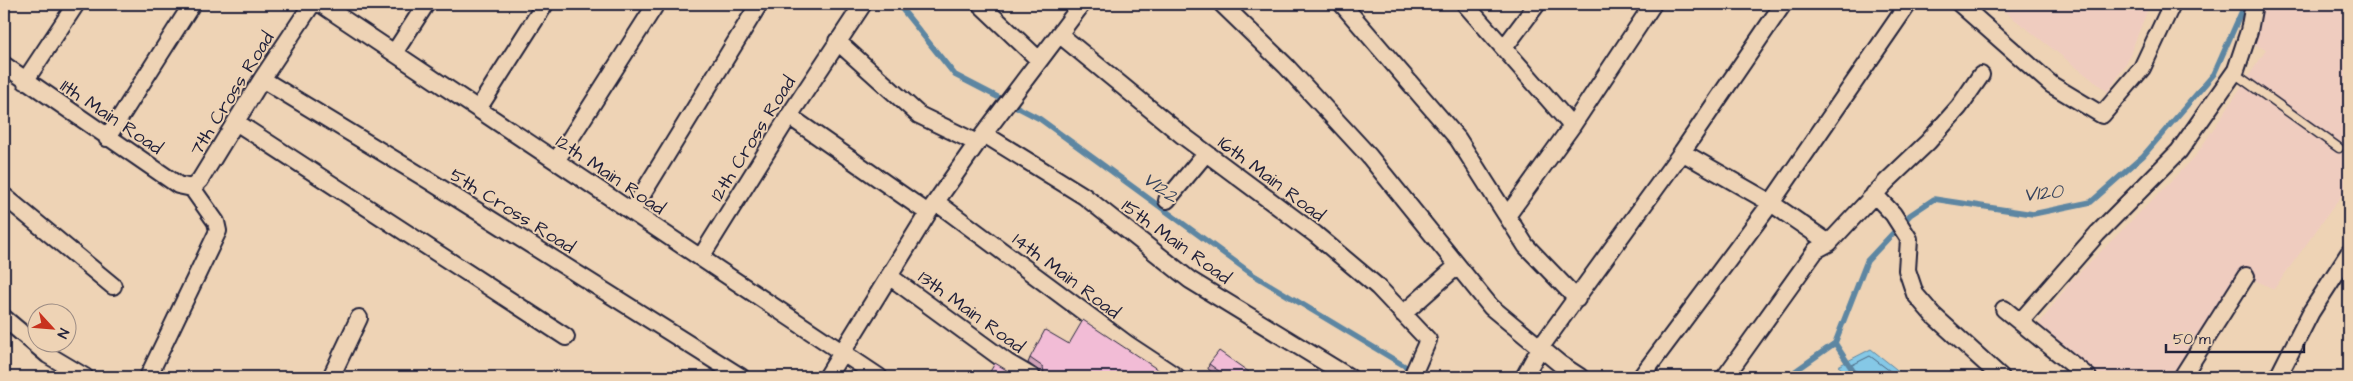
<svg xmlns="http://www.w3.org/2000/svg" width="2353" height="381" viewBox="0 0 2353 381" font-family="'Architects Daughter',sans-serif">
<style>
.built{fill:#efccbf}
.water{fill:#85c8e6;stroke:#5d86a2}
.lines{fill:none;stroke-linecap:round;stroke-linejoin:round}
.shore{stroke:#4a647f;stroke-width:1}
.stream{stroke:#5d86a2;stroke-width:5.5}
.service-casing{stroke:#22223b;stroke-width:11}
.minor-casing{stroke:#22223b;stroke-width:20}
.service{stroke:#eed3b5;stroke-width:8}
.minor{stroke:#eed3b5;stroke-width:16}
.wall{fill:#d0a2b8;stroke:#22223b}
.building{fill:#f2bcd6;stroke:#22223b}
.labels{text-anchor:middle;stroke-width:4;stroke-linejoin:round;paint-order:stroke}
.street-label{font-size:19px;fill:#22223b;stroke:#eed3b5}
.water-label{font-size:20px;font-style:italic;fill:#36435d;stroke:#eed3b5}
</style>
<rect width="100%" height="100%" fill="#eed3b5"/>
<filter id="ink" filterUnits="userSpaceOnUse"><feTurbulence type="fractalNoise" baseFrequency=".02" numOctaves="2"/><feDisplacementMap in="SourceGraphic" scale="10" xChannelSelector="R" yChannelSelector="G"/><feConvolveMatrix kernelMatrix="1 2 1 2 8 2 1 2 1" color-interpolation-filters="sRGB"/></filter>
<g filter="url(#ink)">
<path class="built" d="M1995 4H2150L2127 62 2108 92Z
M2254 4H2349V185L2274 289 2246 276 2178 377H2101L2037 327 2071 281 2194 158 2266 50 2247 40Z"/>
<path class="water" d="M1871 349 1906 377H1853L1838 366Z"/>
<g class="lines">
<path class="shore" d="M1855 377 1850 366 1870 356 1898 377"/>
<path class="stream" d="M898 4 955 75 1040 119 1252 274 1423 377
M1787 377 1835 343
M1857 377 1835 343 1867 261 1910 215 1934 199 2033 214 2091 202 2143 156 2214 74 2245 4"/>
<defs>
<path id="service" d="M2234 73 2339 148"/>
<path id="minor" d="M321 4 879 377
M980 4 1039 60
M1222 4 1286 66 1369 156 1491 307 1560 364 1580 377
M1342 4 1458 139 1526 246 1577 299
M1465 4 1572 126
M1960 4 2052 85 2102 115 2142 68 2172 4
M1059 34 1182 135 1315 234 1378 287 1428 340 1414 372
M837 41 919 115 977 143
M1504 48 1537 4
M394 53 426 4
M4 65 178 185 192 188 200 180 262 79 312 4
M262 79 428 180 741 377
M25 81 76 4
M478 109 545 4
M789 116 928 213
M236 122 566 337
M984 134 1084 196 1190 280 1349 377
M107 138 192 4
M1682 152 1771 203 1829 243
M556 161 656 4
M1874 194 1893 214 1909 239 1907 270 1915 294 1933 315 2001 377
M4 196 113 286
M1167 200 1206 153
M936 202 1127 344 1177 377
M632 211 759 4
M1507 216 1572 126 1653 4
M701 257 789 116 863 4
M889 276 1008 363 1032 377
M2004 309 2088 377
M1403 314 1457 266
M4 318 48 355 85 377
M2020 322 2097 234 2179 151 2236 70 2249 31 2254 4
M148 377 218 231 216 222 192 188
M331 377 359 318
M827 377 928 213 977 143 1082 4
M1524 377 1540 348 1682 152 1783 4
M1641 377 1771 203 1908 4
M1725 377 1816 250 1829 243 1887 181 1928 142 1959 107 1981 75
M2182 377 2246 276
M2278 377 2311 312 2349 253"/>
</defs>
<use href="#service" class="service-casing"/>
<use href="#minor" class="minor-casing"/>
<use href="#service" class="service"/>
<use href="#minor" class="minor"/>
</g>
<path class="wall" d="M1069 344 1169 377 1042 376 1041 372 1028 363 1030 358Z
M1209 364 1256 377H1219L1208 369Z"/>
<path class="building" d="M1083 320 1169 377H1041L1044 372 1043 367 1030 358 1045 330 1069 344Z
M1219 351 1256 377H1225L1226 376 1209 364Z
M995 363 1018 377 1019 375 1025 377H987Z
M1263 372 1269 377H1259Z"/>
</g>
<g class="labels">
<g class="street-label">
<text transform="translate(231 93) rotate(-58)" y="7">7th Cross Road</text>
<text transform="translate(112 116) rotate(34)" y="7">11th Main Road</text>
<text transform="translate(752 138) rotate(-58)" y="7">12th Cross Road</text>
<text transform="translate(611 174) rotate(34)" y="7">12th Main Road</text>
<text transform="translate(1272 178) rotate(37)" y="7">16th Main Road</text>
<text transform="translate(513 210) rotate(32)" y="7">5th Cross Road</text>
<text transform="translate(1177 241) rotate(36)" y="7">15th Main Road</text>
<text transform="translate(1067 275) rotate(37)" y="7">14th Main Road</text>
<text transform="translate(972 311) rotate(36)" y="7">13th Main Road</text>
</g>
<g class="water-label">
<text transform="translate(1161 187) rotate(36)" y="7">V122</text>
<text transform="translate(2043 192) rotate(-6)" y="7">V120</text>
</g>
</g>
<rect width="2353" height="381" fill="none" stroke="#eed3b5" stroke-width="20"/>
<rect x="10" y="10" width="2333" height="361" fill="none" stroke="#22223b" stroke-width="2" filter="url(#ink)"/>
<g transform="translate(52 328) rotate(116)"><circle r="24" fill="#eed3b5" stroke="#9c8c84"/>
<path d="M0-4L9 19L0 12L-9 19Z" fill="#c8321e"/>
<text y="-8" font-size="14" font-weight="bold" text-anchor="middle" fill="#22223b">N</text>
</g>
<path d="M2166 344v8h138v-8" fill="none" stroke="#22223b" stroke-width="2.5"/>
<text x="2173" y="344" font-size="15" fill="#22223b" stroke="#eed3b5" stroke-width="4" paint-order="stroke">50 m</text>
</svg>
